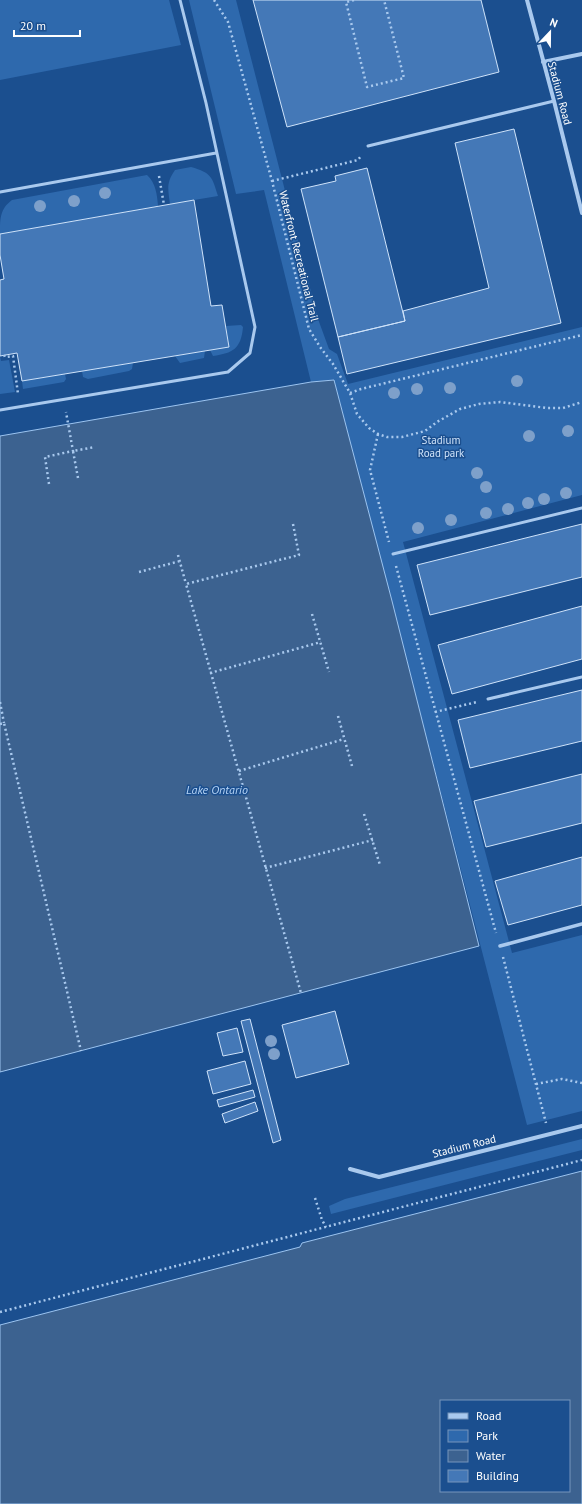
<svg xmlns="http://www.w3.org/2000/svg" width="582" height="1504" viewBox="0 0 582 1504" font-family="'PT Sans',sans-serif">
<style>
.green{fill:#2e69ad}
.water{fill:#3c6290;stroke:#9cc4f0;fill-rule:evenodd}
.building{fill:#4478b7;stroke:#cfe3fa}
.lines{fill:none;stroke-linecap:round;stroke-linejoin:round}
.path{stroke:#a9c9ee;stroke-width:2.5;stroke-dasharray:2 3;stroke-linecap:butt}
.service{stroke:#a9c9ee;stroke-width:3}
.pedestrian{stroke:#a9c9ee;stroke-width:3.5}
.minor{stroke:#a9c9ee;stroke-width:4}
.tree{fill:#7ea0ca}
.labels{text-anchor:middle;stroke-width:3;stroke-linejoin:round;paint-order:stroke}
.street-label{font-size:11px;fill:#fff;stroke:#1b4f8f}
.park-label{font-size:11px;fill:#cfe3fa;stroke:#1b4f8f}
.water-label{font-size:12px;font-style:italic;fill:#b5d3f5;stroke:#1b4f8f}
</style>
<rect width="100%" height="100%" fill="#1b4f8f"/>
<path class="green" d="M0 0H169L181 45 0 80Z
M189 0H236L318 319 329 349 337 354 348 384 582 327V495L403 542 512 953 582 935V1111L527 1125 334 380 311 382 264 190 236 194Z
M191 167C212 173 212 177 218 196L170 204C168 189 166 183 175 170Z
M147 175C156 183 157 195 158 206L0 234C0 218 0 209 12 200Z
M241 325 243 327C241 349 233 353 213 356L210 350 229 347 226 326Z
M205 351 204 358 180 363 175 356Z
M0 356 1 361 9 360 15 392 0 394Z
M133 363 132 369 129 371 88 379 83 377 82 371Z
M65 374 66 379 64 382 23 389 22 381Z
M582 1139V1150L331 1214 329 1206 345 1199Z"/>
<path class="water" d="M334 380 392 601 479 946 0 1072V436L311 382Z
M582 1171V1504H0V1325L300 1247 302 1243ZM441 1401H569V1491H441Z"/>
<path class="building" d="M253 0H481L499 72 287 127Z
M514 129 561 323 347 374 338 337 405 321 403 311 489 288 455 143Z
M367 168 405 321 338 337 301 189 336 181 335 176Z
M194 200 211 306 222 305 229 347 22 381 17 353 0 356V280L4 279 0 255V234Z
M582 524V577L430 615 417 565Z
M582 606V659L452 694 438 645Z
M582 690V741L470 768 458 720Z
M582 774V823L486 847 474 801Z
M582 857V905L508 925 495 881Z
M335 1011 349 1064 296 1078 282 1025Z
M250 1019 281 1140 273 1143 241 1021Z
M237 1028 243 1052 223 1056 217 1033Z
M245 1061 251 1084 213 1094 207 1071Z
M253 1090 255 1097 219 1107 217 1100Z
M255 1102 258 1111 225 1123 222 1114Z"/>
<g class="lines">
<path class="path" d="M214 0 228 22 272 181 309 329 320 347 333 364 350 393 357 414 369 428 378 434 387 437H402L425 431 437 422 460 409 479 404 500 402 547 408H563L582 402
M354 0 346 2 367 87 404 78 384 0
M159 176 164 205
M272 181 358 160 361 156
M4 355 5 357 13 356 18 394
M350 393 361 389 582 335
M378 434 370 470 389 542
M78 478 73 451 95 447
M49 484 45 457 73 451 66 412
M293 524 299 555 186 584 301 993
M178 555 186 584
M396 566 496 933
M139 572 180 561
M312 614 329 672
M210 673 321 642
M0 702 4 723
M435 712 477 702
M338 716 352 766
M0 724 4 723 81 1051
M239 771 344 739
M364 814 380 865
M265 868 373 840
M503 957 546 1123
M536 1084 562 1079 582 1083
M315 1198 322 1220 326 1227
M0 1312 582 1160"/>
<path class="service" d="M368 146 554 101
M0 192 216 153
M0 410 228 372 250 353 255 327 206 103 180 0
M393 554 582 508
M488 699 582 677"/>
<path class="pedestrian" d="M500 946 582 924"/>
<path class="minor" d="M527 0 554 101 582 213
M543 62 582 54
M350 1169 379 1177 582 1126"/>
</g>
<g class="tree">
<circle cx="105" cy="193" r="6"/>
<circle cx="74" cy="201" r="6"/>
<circle cx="40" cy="206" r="6"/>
<circle cx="517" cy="381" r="6"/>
<circle cx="450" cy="388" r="6"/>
<circle cx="417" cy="389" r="6"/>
<circle cx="394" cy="393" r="6"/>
<circle cx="568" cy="431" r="6"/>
<circle cx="529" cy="436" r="6"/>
<circle cx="477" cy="473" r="6"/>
<circle cx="486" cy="487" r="6"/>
<circle cx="566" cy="493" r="6"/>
<circle cx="544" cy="499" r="6"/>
<circle cx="528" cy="503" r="6"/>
<circle cx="508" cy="509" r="6"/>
<circle cx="486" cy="513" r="6"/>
<circle cx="451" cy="520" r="6"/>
<circle cx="418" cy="528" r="6"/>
<circle cx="271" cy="1041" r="6"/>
<circle cx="274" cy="1054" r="6"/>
</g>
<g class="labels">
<g class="street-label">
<text transform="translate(560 93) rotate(75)" y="4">Stadium Road</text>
<text transform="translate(299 256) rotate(76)" y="4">Waterfront Recreational Trail</text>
<text transform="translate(464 1146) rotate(-14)" y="4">Stadium Road</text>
</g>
<g class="park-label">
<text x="441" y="444">Stadium<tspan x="441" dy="13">Road park</tspan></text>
</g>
<g class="water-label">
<text x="217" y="794">Lake Ontario</text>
</g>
</g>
<rect x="440" y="1400" width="130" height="92" fill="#1b4f8f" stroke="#7695bc"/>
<rect x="448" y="1413" width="20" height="6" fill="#a9c9ee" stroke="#7695bc"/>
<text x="476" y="1420" font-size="12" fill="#ffffff">Road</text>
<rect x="448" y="1430" width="20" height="12" fill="#2e69ad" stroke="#7695bc"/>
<text x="476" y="1440" font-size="12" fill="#ffffff">Park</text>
<rect x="448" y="1450" width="20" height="12" fill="#3c6290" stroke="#7695bc"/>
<text x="476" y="1460" font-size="12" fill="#ffffff">Water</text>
<rect x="448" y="1470" width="20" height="12" fill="#4478b7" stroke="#7695bc"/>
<text x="476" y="1480" font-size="12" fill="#ffffff">Building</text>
<g transform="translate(550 32) rotate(22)" stroke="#1b4f8f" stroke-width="3" paint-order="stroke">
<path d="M0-3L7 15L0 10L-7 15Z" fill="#ffffff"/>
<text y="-6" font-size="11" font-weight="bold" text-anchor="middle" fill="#ffffff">N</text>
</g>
<path d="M14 30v6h66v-6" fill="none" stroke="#ffffff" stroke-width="2"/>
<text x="20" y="30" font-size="12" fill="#ffffff" stroke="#1b4f8f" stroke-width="3" paint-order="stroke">20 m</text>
</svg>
